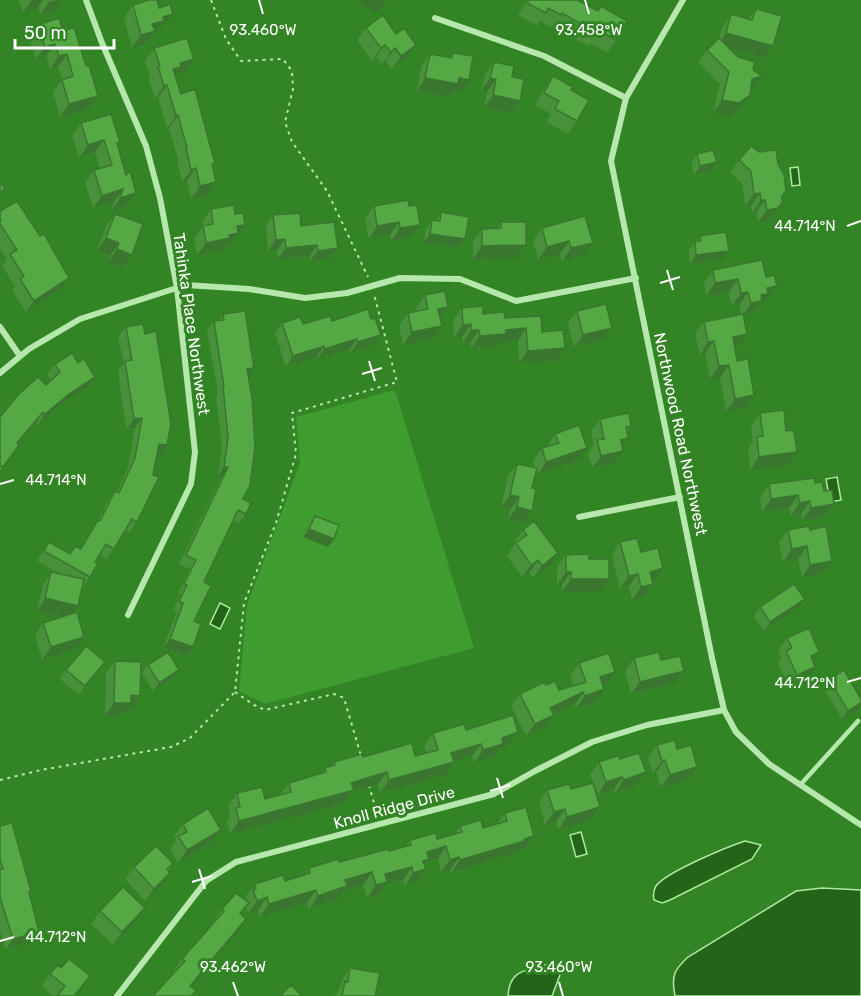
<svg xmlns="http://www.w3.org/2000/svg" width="861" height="996" viewBox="0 0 861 996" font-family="Rubik,sans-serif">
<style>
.green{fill:#3f9c2e}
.water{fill:#236419;stroke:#ade9a1;stroke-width:1.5}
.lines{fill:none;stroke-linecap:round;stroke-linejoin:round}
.path{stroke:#b6e8ad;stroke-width:2;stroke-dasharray:3 4.5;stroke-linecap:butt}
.service{stroke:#b6e8ad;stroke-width:4.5}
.minor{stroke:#b6e8ad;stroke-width:6}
.wall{fill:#48913a}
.shaded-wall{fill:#3b7630}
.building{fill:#54a944;stroke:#3b7630;stroke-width:1.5}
.ticks{fill:none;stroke:#fff;stroke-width:2}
.labels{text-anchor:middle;stroke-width:6;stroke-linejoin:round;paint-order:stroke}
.street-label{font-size:16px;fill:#fff;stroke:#328424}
.ticks-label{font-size:15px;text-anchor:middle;fill:#fff;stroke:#328424;stroke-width:6;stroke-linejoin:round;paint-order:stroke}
</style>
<rect width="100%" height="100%" fill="#328424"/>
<path class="green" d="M395 390 474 648 265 704 239 691 247 605 300 463 296 417Z"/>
<path class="water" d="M798 167 800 185 792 186 790 168Z
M837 477 841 500 830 502 826 479Z
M220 603 230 608 220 629 210 624Z
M581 832 587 854 576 857 570 835Z
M745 841 761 845 752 859 670 900 662 903 654 900C653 895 653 891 656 886 666 872 727 847 745 841Z
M822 888 861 890V996H675C671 976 674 970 688 957L796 891Z
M541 965H557L561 972 552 996H508C509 973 522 971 541 965Z"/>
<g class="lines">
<path class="path" d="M211 0 226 39 241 61 283 59 292 71 293 89 285 122 292 142 327 191 368 277
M235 692 254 705 265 710 334 694 344 698 361 756
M0 780 41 770 171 747 190 738 235 692 244 603 276 523 296 454 292 413 397 382 374 294
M369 785 377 814"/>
<path class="service" d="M801 784 858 721"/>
<path class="minor" d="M86 0 102 43 146 146 160 198 177 288 195 452 191 484 128 615
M683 0 626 98 611 161 712 658 724 710 736 732 769 764 861 825
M435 18 544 56 626 98
M0 327 20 356
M0 373 29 349 80 319 186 285 249 289 305 298 347 293 400 278 460 279 516 301 636 278
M579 517 680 497
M117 996 206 881 236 862 494 794 535 771 592 742 647 725 724 710"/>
</g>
<path class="wall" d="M19 0H62L54 11 40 15 38 8 23 12Z
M527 0H577L597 11 601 6 616 40 607 53 590 43 588 46 553 26 552 28 540 21 537 26 518 15Z
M133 5 159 8 173 14 164 26 158 28 155 33 153 34 146 44 132 48 124 18Z
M756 9 764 58 730 49 738 57 753 70V89L751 90 741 108 730 116 713 113 720 84 698 62 707 50 719 38 723 27 731 14 748 19Z
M59 18 89 109 60 117 53 92 62 80 58 67 50 69 46 56 36 59 29 38 38 25Z
M366 28 407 58 392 69 386 61 382 64 376 57 372 61 357 40Z
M154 48 185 72 176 74 175 76 181 94 215 164 213 166 208 195 191 199 187 181 182 182 177 161 178 159 169 128H167L158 98 155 99 149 80 150 77 145 61Z
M453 53 460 92 453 91 449 97 417 91 421 67 430 54 450 57Z
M494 62 512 77 520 101 511 113 484 107 487 92 482 90 485 74Z
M553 76 577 121 568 134 546 122 551 114 535 105 544 89Z
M81 123 120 142 117 145 127 206 111 211 114 202 93 208 85 183 94 170 100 168 95 152 79 158 72 136Z
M759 152 778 164 786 191 782 197V203L769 221 758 222 756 212 752 213 751 206H745L742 183 730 173 739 160Z
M697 154 711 170 694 175 691 163Z
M408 200 411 237 391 241 390 235 369 239 365 219 374 206Z
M211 209 236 237 235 238 229 246 224 247 221 251 197 255 194 238 203 226 202 222Z
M0 211 61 289 26 312 12 290 15 286 2 266 7 259 0 248Z
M441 212 459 248 424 242 426 229 432 220 435 221Z
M115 214 132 255 123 267 108 262 110 256 97 251 106 226Z
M273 215 301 226 330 259 310 261V256L278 259 277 250 268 251 266 226Z
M501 222 526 245 518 258 473 259V241L482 229 497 228Z
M542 228 593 243 584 255 562 261 560 254 538 260 533 241Z
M700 236 723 259 690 264 689 250Z
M762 260 768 299 764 300 753 313 743 316 747 334 738 347H735L737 361 754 395 746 408 726 411 720 377 710 379 705 353 700 355 695 334 704 322 741 314 739 305 732 306 729 292 706 296 704 283 713 270Z
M425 295 448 307 440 318 433 339 403 345 399 326 408 313 417 311 416 308Z
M462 308 483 314 505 318 542 332 565 348 556 361 519 363 518 341 500 343 497 346 471 348V342L463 343 462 337H454L453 320Z
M577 311 603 340 574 347 568 323Z
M223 314 254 368 248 376 243 499 246 514 239 523 233 520 204 582 194 621 193 647 186 656 163 648 177 612 173 610 181 594 178 593 190 569 179 564 222 476H218L222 447 216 396 218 394 207 330 214 321 219 320Z
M332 321 374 345 351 352 350 349 317 359V356L286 367 275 333 282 323 303 324Z
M126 327 160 455H157L137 522 129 532 125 530 107 559 99 555 95 562 90 577 83 587H82L78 606 72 614 84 637 76 649 42 660 35 636 43 623 63 617 37 611 43 585 51 572 60 574 37 561 49 542 69 554 75 546 80 549 91 530 98 520 108 501 115 491 117 492 128 468 135 428 126 429 118 371 124 363 118 337Z
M78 363 95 377 88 387 61 404 38 425 36 423 18 444 19 445 0 471V417L46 385 51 380 47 374 55 364Z
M760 413 788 465 750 470 748 449 753 441 751 426Z
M600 419 631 426 627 432 628 438 622 447 614 463 592 468 588 453 594 445 591 432Z
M555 434 578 460 538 474 536 471 523 523 508 520 510 510 501 508 508 476 517 464 535 468 533 461 542 448 547 447Z
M815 483 824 491 834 504 825 517 802 520 801 514 791 516 789 508 762 512 760 497 769 484Z
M315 516 334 539 328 547 303 537 309 524Z
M523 530 550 566 533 578 529 573 522 577 507 556 515 544 514 542Z
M788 530 832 561 823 573 802 577 798 559 783 562 779 542Z
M620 542 641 552 655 581 652 582 653 584 644 597 632 600 629 586 620 589 612 555Z
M566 555 589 559 609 579 601 591 562 592V585H557V567Z
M760 607H799L764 631 754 616Z
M787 638 819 652 813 661 807 679 789 687 778 663 781 658 778 650Z
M634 658 661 660 675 683 631 694 625 671Z
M115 661 131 708H127L122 716 105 715 106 673Z
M105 662 79 695 60 679 66 670Z
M579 663 615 672 607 684 603 685 596 702 576 708 575 704 553 715 545 727 526 736 511 706 520 694 546 685 559 690 574 686 570 676Z
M148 665 173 678 153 691 142 673Z
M829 679 857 711 842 719 823 687Z
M466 730 518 732 509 745 500 748 495 756 474 763 472 756 454 762 445 775 380 793 378 784 352 792 345 803 230 834 227 821 230 816 228 806 237 793 265 799 280 795 289 783 321 774 325 768 331 766 334 762 363 757 415 756 426 753 424 746 433 733Z
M657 745 677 749 688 780 661 787 656 772 653 773 648 758Z
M620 759 637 785 615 793 614 789 598 795 590 775 599 762Z
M571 789 600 807 591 820 558 830 556 822 545 825 539 802 547 790Z
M505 813 534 836 525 848 517 851 515 853 451 873 450 870 441 872 438 859 426 862 417 882 405 886 403 880 386 884 379 895 367 898 363 885 345 890 338 899 309 909 307 903 260 917 258 910 248 913 246 907 241 914 238 932 191 986 192 996H153L174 973 173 972 182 959 214 923 213 922 222 909 246 901 247 899 246 896 255 884 285 881 304 875 309 868 389 851 406 846 410 840 437 839 455 834 460 826 483 828 496 825Z
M183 824 221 830 212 842 178 863 170 849 176 840 174 836Z
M0 826 29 894 32 942 6 949 0 931Z
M173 863 168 871 170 873 161 886 145 901 125 879 134 867Z
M145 908 136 921 113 945 91 924 100 911Z
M350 968 375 996H335L340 988 342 980Z
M50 974 81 989 75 996H53L42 986Z"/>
<path class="shaded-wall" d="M32 0H43L38 8 23 12Z
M57 0H62L54 11 40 15 49 2Z
M361 0H387L379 12 358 4Z
M173 14 164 26 158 28 155 33 153 34 146 44 132 48 141 35 152 24 163 17Z
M726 33 773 46 764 58 717 45Z
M55 44 46 56 36 59 45 47Z
M385 45 376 57 372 61 381 48Z
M416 45 407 58 392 69 401 56Z
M395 48 386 61 382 64 391 52Z
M67 54 58 67 50 69 59 56Z
M194 59 185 72 176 74 173 79V69L180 63Z
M762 76 753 89 743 92 752 79Z
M425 78H459L469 80 460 92 453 91 449 97 417 91Z
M490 78 496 79 487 92 482 90Z
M167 85 158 98 155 99 164 86Z
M493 95 520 101 511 113 484 107Z
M750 95 741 108 730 116 713 113 722 100Z
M98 96 89 109 60 117 69 104Z
M178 115 169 128H167L176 116Z
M104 140 95 152 79 158 88 145Z
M717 162 711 170 694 175 700 166Z
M196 168 187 181 182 182 191 170Z
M216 182 208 195 191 199 200 186Z
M123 189 114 202 93 208 102 196Z
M786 191 777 204 782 203 769 221 758 222 767 210Z
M136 193 127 206 111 211 120 198Z
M760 193 751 206H745L754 194Z
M761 200H765L756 212 752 213Z
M399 222 390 235 369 239 377 226Z
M245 225 236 237 235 238 229 246 224 247 221 251 197 255 206 243 237 226Z
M420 225 411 237 391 241 400 228Z
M430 234 465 239 459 248 424 242Z
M106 238 119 243 110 256 97 251Z
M285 239 277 250 268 251 276 240Z
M569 241 560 254 538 260 547 247Z
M593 243 584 255 562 261 571 248Z
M317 245 310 256 278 259 286 248Z
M526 245 518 258 473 259 482 246Z
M338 248 330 259 310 261 318 251Z
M117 249 132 255 123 267 108 262Z
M729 251 723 259 690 264 696 255Z
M69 278 61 289 26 312 34 301Z
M738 279 729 292 706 296 715 283Z
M777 286 768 299 764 300 753 313 742 316 751 303 767 288Z
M748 292 739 305 732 306 741 293Z
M448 307 439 320 438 309Z
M471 324 462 337H454L463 325Z
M442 326 433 339 403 345 412 332Z
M526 328 518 341 500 343 497 346 471 348 480 336 506 330Z
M612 328 603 340 574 347 583 335Z
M471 330H479L471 342 463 343Z
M747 334 738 347 724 350 733 337Z
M381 335 374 345 351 352 358 342Z
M357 339 350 349 317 359 324 349Z
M714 341 705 353 700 355 708 342Z
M324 346 317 356 286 367 293 356Z
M565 348 556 361 519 363 528 351Z
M729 365 720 377 710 379 719 366Z
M254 368 248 377 247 369Z
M95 377 88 387 61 404 38 425 45 414 69 394Z
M754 395 746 408 726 411 735 399Z
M43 412 36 423 9 454 17 443Z
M142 418 135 428 126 429 134 419Z
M628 438 619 451 621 440Z
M159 444 167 445 160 455 151 454Z
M587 448 578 460 538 474 546 462Z
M623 451 614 463 592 468 601 456Z
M797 452 788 465 750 470 759 457Z
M224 467H228L222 476H218Z
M510 495 519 497 510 510 501 508Z
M798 495 789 508 762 512 771 499Z
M810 501 801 514 791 516 800 503Z
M834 504 825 517 802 520 811 508Z
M517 507 532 511 523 523 508 520Z
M309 529 334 539 328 547 303 537Z
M807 546 798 559 783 562 792 549Z
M558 553 550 566 533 578 542 566Z
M538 560 529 573 522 577 531 565Z
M832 561 823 573 802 577 810 565Z
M663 568 655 581 641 585 650 572Z
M566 572H571L562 585H557Z
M638 574 629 586 620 589 629 576Z
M571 579H609L601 591 562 592Z
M653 584 644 597 632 600 641 587Z
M45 598 78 606 69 618 37 611Z
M805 599 799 607 764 631 770 622Z
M84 637 76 649 42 660 51 647Z
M170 639 193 647 186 656 163 648Z
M819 652 811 665V656Z
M105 662 99 671 79 695 85 686Z
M815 667 807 679 789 687 797 675Z
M179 670 173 678 153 691 159 683Z
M684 671 675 683 631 694 640 682Z
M615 672 607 684 591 689 600 677Z
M604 689 596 702 576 708 585 696Z
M583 692 575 704 553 715 545 727 526 736 535 724 550 708Z
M131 695 140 696 131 708H127L122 716 105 715 114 703Z
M861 703 857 711 842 719 848 711Z
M518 732 509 745 500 748 495 756 474 763 483 750 502 738Z
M481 744 472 756 442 765 451 753Z
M665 760 656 772 653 773 662 761Z
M454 762 445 775 380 793 389 780Z
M697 767 688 780 661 787 670 775Z
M387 772 378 784 352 792 345 803 230 834 239 821 351 783Z
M646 772 637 785 615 793 624 780Z
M622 777 614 789 598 795 606 782Z
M600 807 591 820 558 830 567 817Z
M565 809 556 822 545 825 554 812Z
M221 830 212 842 178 863 187 850Z
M534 836 525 848 517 851 515 853 451 873 460 860Z
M446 846 438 859 426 862 420 871 426 869 417 882 405 886 427 852Z
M459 857 450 870 441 872 450 860Z
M412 867 403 880 386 884 379 895 367 898 376 885 385 874Z
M372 872 363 885 345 890 338 899 309 909 318 896 345 880Z
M170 873 161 886 145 901 154 889Z
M316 890 307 903 260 917 269 904Z
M267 897 258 910 248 913 257 901Z
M145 908 136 921 113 945 122 932Z
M246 919 238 932 183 996 190 986Z
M39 932 32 942 6 949 13 939Z
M90 976 81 989 75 996H74Z"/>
<path class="building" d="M149 0H157L159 8 170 4 173 14 163 17 164 21 152 24 155 31 141 35 133 5Z
M529 0H577L598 11 601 6 627 21 616 40 598 30 597 33 562 13 561 15 548 8 546 13 527 3Z
M756 9 782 16 773 46 726 33 731 14 752 20Z
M383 15 396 34 404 28 416 45 401 56 395 48 391 52 385 45 381 48 366 28Z
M59 18 63 31 74 27 86 66 89 65 98 96 69 104 62 80 73 76 67 54 59 56 55 44 45 47 38 25Z
M187 38 194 59 180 63 181 67 173 69 181 94 195 89 215 164H212L216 182 200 186 196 168 191 170 186 148H187L178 115 176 116 167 85 164 86 158 67 160 66 154 48Z
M719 38 738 57 755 62 753 70 762 76 752 79 750 95 739 103 722 100 729 72 707 50Z
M453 53 473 56 469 80 459 78 458 84 425 78 430 54 452 58Z
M494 62 514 66 512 77 524 79 520 101 493 95 496 79 490 78Z
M553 76 573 87 571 90 589 100 577 121 555 109 559 101 544 93Z
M111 114 120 142 117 143 126 175 130 171 136 193 120 198 123 189 102 196 94 170 112 165 104 140 88 145 81 123Z
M751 146 759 152 776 150 778 164 784 174 786 191 782 196V203L778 208 767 210 765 200H761L760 193 754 194 751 171 739 160Z
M713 150 717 162 700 166 697 154Z
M0 183 5 188 0 193Z
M408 200 409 206 417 205 420 225 400 228 399 222 377 226 374 206Z
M17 201 40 236 44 234 69 278 34 301 20 279 24 276 10 254 17 250 0 224V220H1L0 218V211Z
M234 205 235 214 243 213 245 225 237 226 238 233 229 235 230 238 206 243 203 226 213 224 211 209Z
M441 212 469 217 465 239 430 234 432 220 440 221Z
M300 213 301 226 334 222 338 248 318 251 317 245 286 248 285 239 276 240 273 215Z
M115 214 143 224 132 255 117 249 119 243 106 238Z
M585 216 593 243 571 248 569 241 547 247 542 228Z
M501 222H526V245L482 246V229L501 228Z
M726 232 729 251 696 255 695 242 701 241 700 236Z
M762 260 766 277 774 275 777 286 767 288 768 294 761 295 762 301 751 303 748 292 741 293 738 279 715 283 713 270Z
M445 291 448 307 438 309 442 326 412 332 408 313 428 309 425 295Z
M606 304 612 328 583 335 577 311Z
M483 306V314L504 312 505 318 541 316 542 332 563 330 565 348 528 351 526 328 506 330V334L480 336 479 330H471V324L463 325 462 308Z
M368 309 371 319 375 318 381 335 358 342 357 339 324 349V346L293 356 282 323 300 317 303 324 330 316 332 321Z
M245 311 254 368 247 369 252 397 255 447 250 485 243 499 251 503 246 514 238 510 236 514 204 582 211 586 194 621 201 624 193 647 170 639 183 603 179 601 187 585 184 584 196 560 186 555 228 467H224L228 438 223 387H224L214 321 224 320 223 314Z
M743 314 747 334 733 337 737 361 748 359 754 395 735 399 729 365 719 366 714 341 708 342 704 322Z
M143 324 145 334 156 331 171 424 167 445 159 444 153 475 159 477 137 522 132 519 114 549 106 544 95 562 98 563 90 577 44 551 49 542 70 554 75 546 81 549 98 520 100 521 115 491 119 493 135 458 142 418 134 419 125 361 132 360 126 327Z
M72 353 78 363 84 359 95 377 69 394 45 414 43 412 17 443 19 445 3 467 0 465V417L18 395 38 377 46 385 60 372 55 364Z
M784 410 786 431 794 430 797 452 759 457 757 437 763 436 760 413Z
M629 413 631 426 626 427 628 438 621 440 623 451 601 456 597 440 604 439 600 419Z
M579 425 587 448 546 462 542 448 559 443 555 434Z
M517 464 537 468 532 488 536 489 532 511 517 507 519 497 510 495Z
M814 478 815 483 822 482 824 491 832 490 834 504 811 508 810 501 800 503 798 495 771 499 769 484Z
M315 516 339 525 334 539 309 529Z
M534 521 558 553 542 566 538 560 531 565 516 543 527 535 523 530Z
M809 526 810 530 826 526 832 561 810 565 807 546 792 549 788 530Z
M637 538 641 552 658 548 663 568 650 572 653 584 641 587 638 574 629 576 620 542Z
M589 554V559H609V579H571V572H566V555Z
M51 572 84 579 78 606 45 598Z
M794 584 805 599 770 622 760 607Z
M77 612 84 637 51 647 43 623Z
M809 628 819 652 811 656 815 667 797 675 786 651 792 648 787 638Z
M86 646 105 662 85 686 66 670Z
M168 652 179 670 159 683 148 665Z
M659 652 661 660 680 656 684 671 640 682 634 658Z
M609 653 615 672 600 677 604 689 585 696 583 692 550 708 554 715 535 724 520 694 544 682 546 685 555 681 559 690 586 682 579 663Z
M115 661 141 662 140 696 131 695V703H114Z
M844 670 861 699V703L848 711 829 679Z
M513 715 518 732 502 738 503 744 483 750 481 744 451 753 454 762 389 780 387 772 351 783 354 790 239 821 236 808 240 807 237 793 262 787 265 799 291 792 289 783 326 772 325 768 335 765 334 762 362 754 363 757 412 743 415 756 419 755 438 750 433 733 464 724 466 730Z
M675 740 677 749 691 745 697 767 670 775 665 760 662 761 657 745Z
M639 753 646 772 624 780 622 777 606 782 599 762 619 755 620 759Z
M593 783 600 807 567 817 565 809 554 812 547 790 569 784 571 789Z
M526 807 534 836 524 839V841L460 860 459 857 450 860 446 846 427 852 429 859 423 861 426 869 413 873 412 867 385 874 387 882 376 885 372 872 345 880 347 886 318 896 316 890 269 904 267 897 257 901 253 890 256 889 255 884 283 875 285 881 310 873 309 868 338 859 339 862 388 849 389 851 411 845 410 840 436 833 437 839 462 832 460 826 481 820 483 828 507 821 505 813Z
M208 808 221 830 187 850 178 836 187 832 183 824Z
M12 823 31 891 29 892 39 932 13 939 0 897V869H3L0 859V826Z
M156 846 173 863 167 869 170 873 154 889 134 867Z
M123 887 145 908 122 932 100 911Z
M236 893 249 903 240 913 246 919 190 986 196 990 191 996H155L154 995 185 961 182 959 224 911 222 909Z
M69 959 90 976 74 996H57L65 986 50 974 58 965 61 968Z
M350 968 380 973 375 996H342L345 981 348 982Z
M291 985 302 996H284L282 994Z"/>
<path class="ticks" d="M259 0 263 14M585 0 589 14M847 226 861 221M667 270 673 290M660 283 680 277M369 361 375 381M362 374 382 368M0 484 14 480M847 682 861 678M497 778 503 798M490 791 510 785M199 869 205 889M192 882 212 876M0 941 14 937M233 982 238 996M559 982 563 996"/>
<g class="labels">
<g class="street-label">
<text transform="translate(192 324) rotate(82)" y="6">Tahinka Place Northwest</text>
<text transform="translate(681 434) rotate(78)" y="6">Northwood Road Northwest</text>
<text transform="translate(394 807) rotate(-15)" y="6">Knoll Ridge Drive</text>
</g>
</g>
<g class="ticks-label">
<text x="263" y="35">93.460°W</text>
<text x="589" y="35">93.458°W</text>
<text x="805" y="231">44.714°N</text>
<text x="56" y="485">44.714°N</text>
<text x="805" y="688">44.712°N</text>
<text x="56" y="942">44.712°N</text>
<text x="233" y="972">93.462°W</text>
<text x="559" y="972">93.460°W</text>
</g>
<path d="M15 39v9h99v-9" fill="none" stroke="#ffffff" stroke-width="3"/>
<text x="24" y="39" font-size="18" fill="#ffffff" stroke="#328424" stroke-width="4.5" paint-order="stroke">50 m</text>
</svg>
